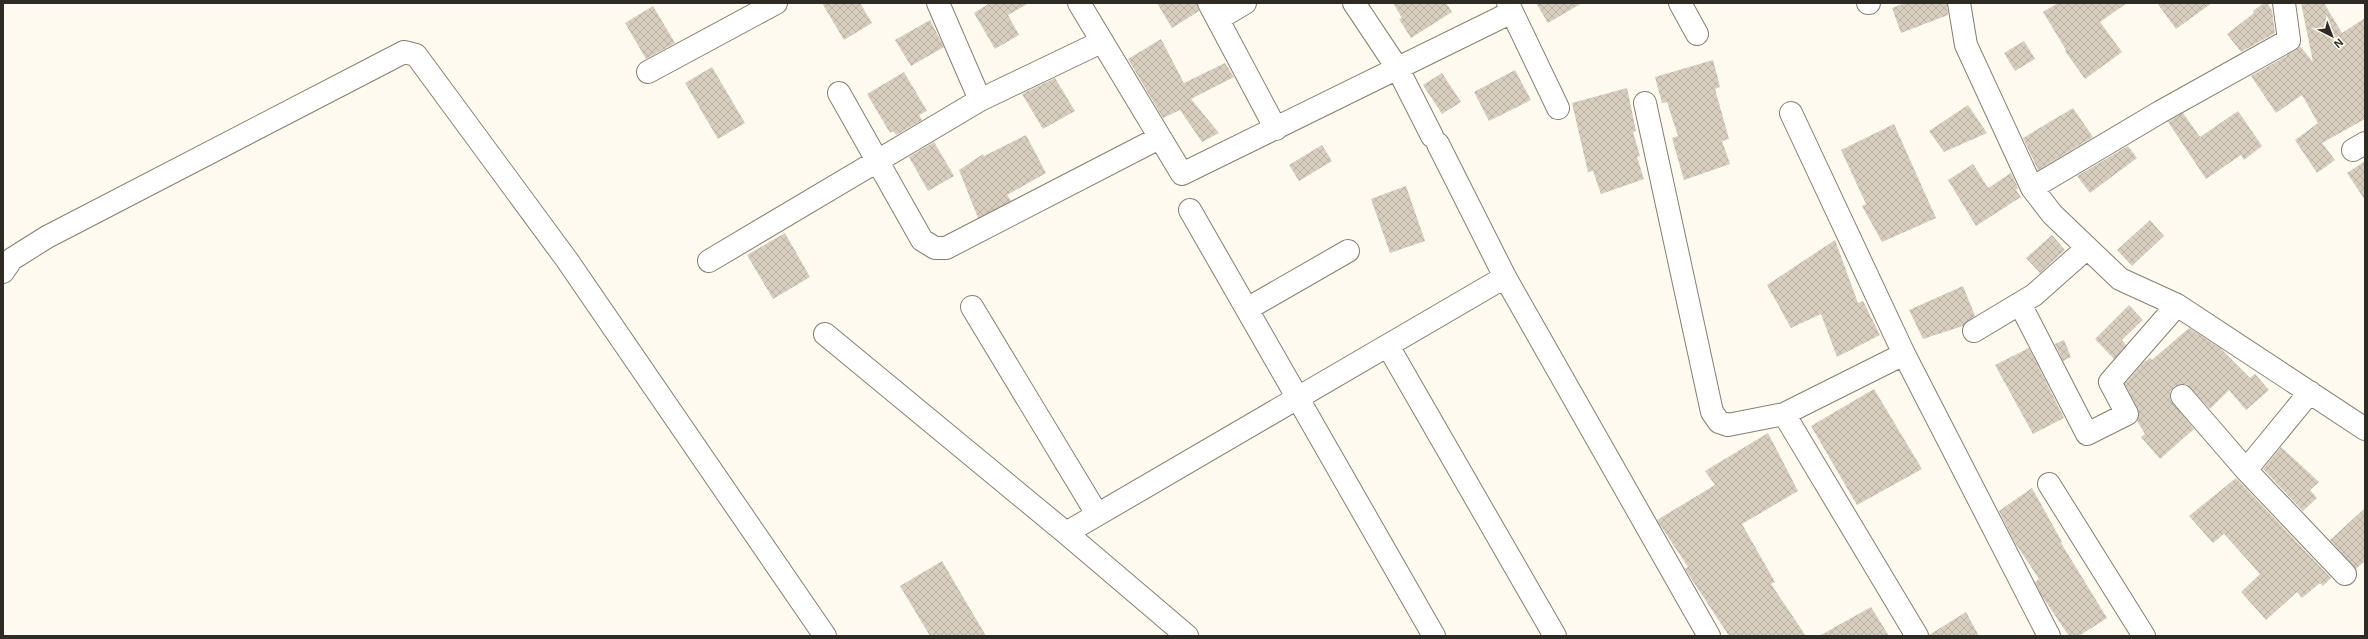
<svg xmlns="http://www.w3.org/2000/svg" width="2368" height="639" viewBox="0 0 2368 639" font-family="Arial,sans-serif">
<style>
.building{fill:url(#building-cross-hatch)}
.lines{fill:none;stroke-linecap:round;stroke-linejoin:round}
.minor-casing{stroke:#867e70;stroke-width:24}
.minor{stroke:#fff;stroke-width:22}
</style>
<defs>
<pattern id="building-cross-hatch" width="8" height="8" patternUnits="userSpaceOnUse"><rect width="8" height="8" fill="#d7cebf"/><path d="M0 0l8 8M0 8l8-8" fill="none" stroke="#b9b1a4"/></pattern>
</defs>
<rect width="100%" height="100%" fill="#fffaf0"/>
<path class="building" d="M822 3H860L872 23 844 40Z
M990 3H1029L1008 15 1019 35 995 49 974 13Z
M1157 3H1197L1199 11 1172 28Z
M1393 3H1446L1452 12 1411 38 1399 19 1402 18Z
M1536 3H1582L1548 23Z
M1905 3H1947L1948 15 1901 33 1892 8Z
M2058 3H2127L2100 22 2122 52 2085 79 2065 51 2066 50 2043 12Z
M2157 3H2212L2176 29Z
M2264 3H2267L2272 10 2275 33 2241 52 2227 34 2254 13 2253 11Z
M2301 3H2324L2342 33 2365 18V119L2322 143 2335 160 2317 173 2295 140 2318 123 2302 95 2276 113 2251 76 2295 51 2300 46 2313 62Z
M653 6 675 43 646 59 625 23Z
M930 20 944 47 911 66 895 40Z
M1161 39 1184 83 1225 63 1234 77 1191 99 1219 133 1202 142 1180 110 1163 118 1128 59Z
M2024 41 2035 59 2015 71 2004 53Z
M1713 60 1720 87 1715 89 1729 139 1722 141 1730 164 1684 180 1672 138 1678 136 1667 102 1662 103 1655 77Z
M712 67 745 123 718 139 685 83Z
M1515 70 1531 100 1489 121 1474 92Z
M904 72 927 111 919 115 922 120 896 135 893 131 890 133 867 94Z
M1442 73 1461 102 1442 114 1423 85Z
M1055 78 1075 111 1043 129 1022 94Z
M1627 88 1636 131 1633 132 1640 156 1637 157 1644 179 1601 194 1593 171 1588 172 1572 103Z
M1968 105 1987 133 1944 152 1929 131Z
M2073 108 2093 137 2038 170 2023 138Z
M2238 111 2262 146 2244 160 2241 155 2206 179 2168 122 2183 113 2200 137Z
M1894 124 1936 218 1882 242 1862 206 1866 204 1841 150Z
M1026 135 1046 173 1007 195 1011 201 978 218 959 170 983 154 984 156Z
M934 142 954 176 928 191 909 157Z
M1322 145 1332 161 1299 181 1289 165Z
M2128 146 2137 158 2090 193 2077 176Z
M2365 161V200L2347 173Z
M1973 164 1988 188 2011 173 2018 188 2016 190 2021 197 1976 226 1948 180Z
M1406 186 1425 241 1390 253 1371 199Z
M2150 220 2164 236 2132 266 2117 250Z
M785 233 810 277 773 299 747 255Z
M2052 235 2065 250 2040 273 2026 258Z
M1835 240 1858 303 1863 301 1880 335 1837 357 1821 314 1791 328 1767 285Z
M1963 286 1975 316 1963 326 1923 339 1909 310Z
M2129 305 2143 320 2122 340 2126 345 2114 359 2095 339Z
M2189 328 2220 348 2250 378 2255 374 2269 390 2246 410 2229 390 2210 409 2186 384H2180L2174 386 2170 392V399L2194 429 2160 459 2141 437 2145 434 2137 421 2139 415 2138 409 2125 384 2143 363 2150 358 2152 360Z
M2064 340 2071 357 2063 361 2055 344Z
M2029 348 2064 418 2033 434 1995 365Z
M1874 389 1922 469 1857 505 1811 426Z
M1768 433 1798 491 1742 524 1775 582 1771 584 1806 636H1729L1685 569 1688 567 1657 520 1715 485 1705 471Z
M2281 447 2319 482 2310 490 2317 498 2303 511 2263 469Z
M2236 478 2331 578 2323 586 2320 583 2302 598 2297 592 2266 620 2241 592 2260 574 2224 534 2213 543 2189 516Z
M2032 488 2062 542 2061 543 2107 618 2079 636H2069L2042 596 2035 582 2039 579 2014 541 1999 511Z
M2365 508V561L2356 569 2330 540Z
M942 561 986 636H930L900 586Z
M1871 607 1889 636H1819Z
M1966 612 1979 636H1929V635Z"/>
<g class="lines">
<defs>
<path id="minor" d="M938 3 980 100
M1079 3 1182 174 1512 12 1508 3
M1209 3 1276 129
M1354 3 1398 69 1432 136
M1680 3 1697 34
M1868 3H1869
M1959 3 1966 45 2032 188 2052 214 2120 279 2177 305 2365 429
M1512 12 1558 108
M1218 19 1245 3
M648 72 776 3
M839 93 922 240 935 248H946L1159 138
M1645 103 1712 412 1719 422 1728 425 1784 414 1904 354 1791 113
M1438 144 1505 277 1709 636
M2353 150 2365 143
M2032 188 2160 112 2289 40 2284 3
M1190 210 1434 636
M709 261 980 100 1101 42
M3 272 12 259 47 237 404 52 416 55 567 260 825 636
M2020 304 2087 434 2127 414 2110 382 2177 305
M972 307 1097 514
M1247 309 1348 251
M1974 331 2034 295 2087 248
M825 334 1066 533 1187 636
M1388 346 1555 636
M1904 354 2049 636
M2182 396 2246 470 2310 392
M1784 414 1917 636
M2246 470 2345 574
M2049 484 2144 636
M1066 533 1505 277"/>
</defs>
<use href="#minor" class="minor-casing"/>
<use href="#minor" class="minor"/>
</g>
<rect width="2368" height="639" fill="none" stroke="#2e2b25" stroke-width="8"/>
<g transform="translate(2332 36) rotate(138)" stroke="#fffaf0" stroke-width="3" paint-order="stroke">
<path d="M0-3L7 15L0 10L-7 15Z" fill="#2e2b25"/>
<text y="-6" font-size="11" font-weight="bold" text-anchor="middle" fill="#2e2b25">N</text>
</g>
</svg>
